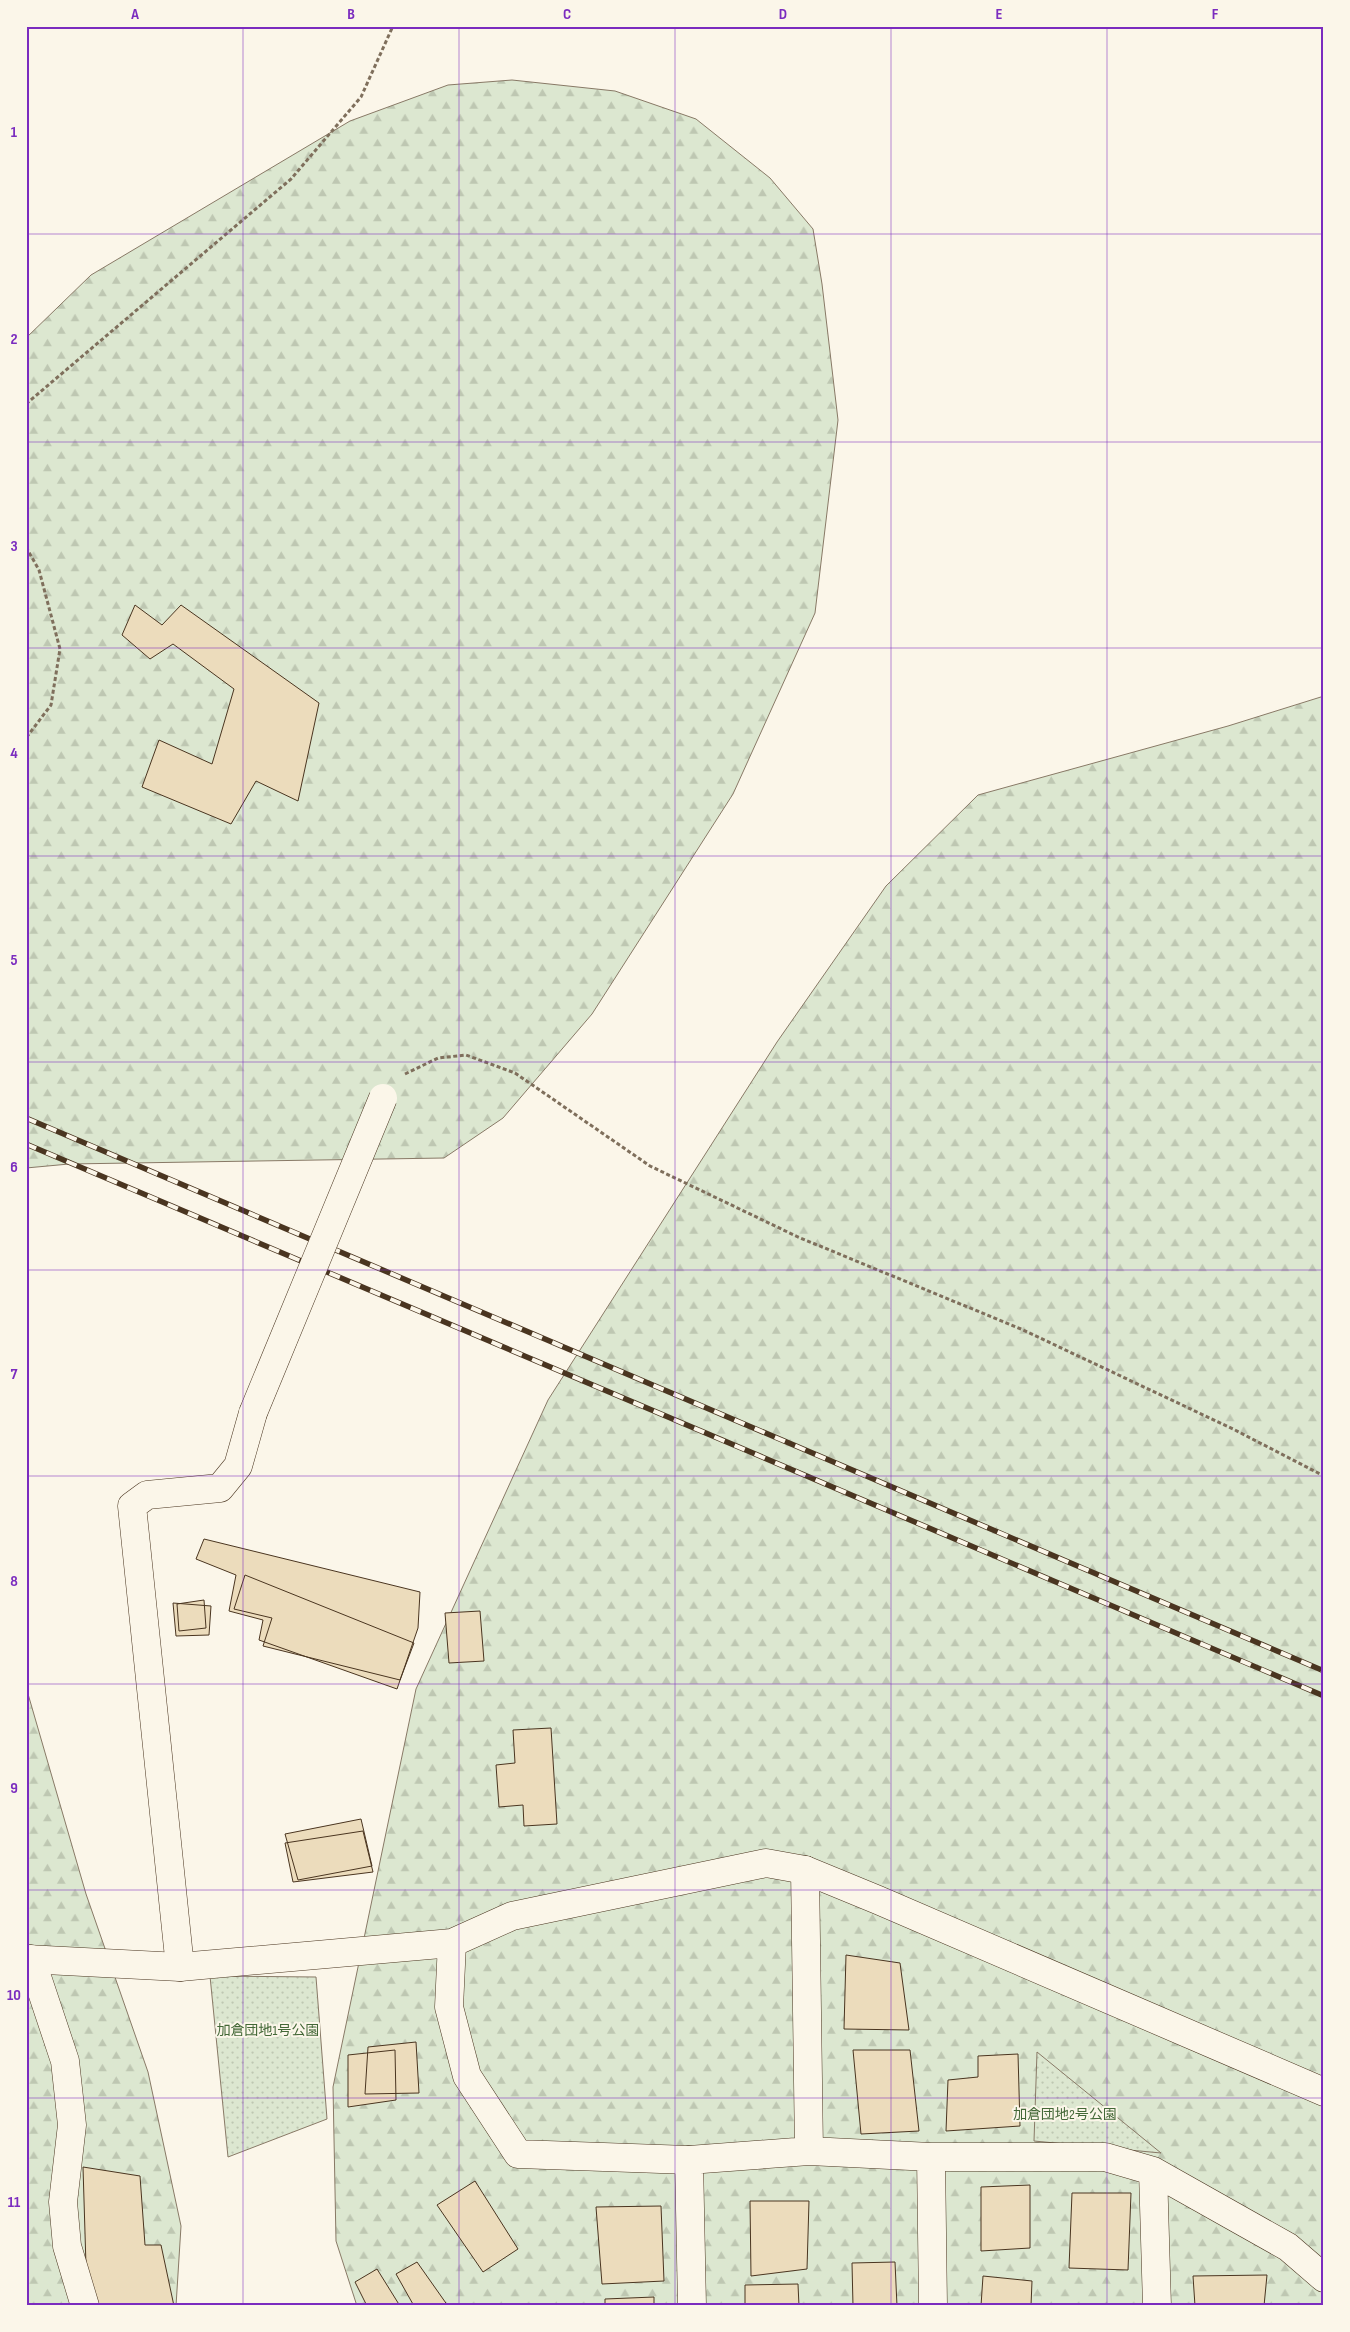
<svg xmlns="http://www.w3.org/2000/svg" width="1350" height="2332" viewBox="0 0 1350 2332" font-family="'Sofia Sans Condensed','Noto Sans JP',sans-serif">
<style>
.forest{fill:url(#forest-firs);stroke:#887966}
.park{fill:url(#park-dots);stroke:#887966}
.building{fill:#ecdcbc;stroke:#4a3520}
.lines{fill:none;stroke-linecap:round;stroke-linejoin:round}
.street-casing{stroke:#4a3520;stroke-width:29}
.secondary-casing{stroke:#4a3520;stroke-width:29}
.path{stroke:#7f6f5c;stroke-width:3;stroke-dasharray:4 2.5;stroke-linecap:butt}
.street{stroke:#fbf6e9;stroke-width:28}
.secondary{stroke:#fbf6e9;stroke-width:28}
.rail-casing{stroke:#4a3520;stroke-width:5.5}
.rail{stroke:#fbf6e9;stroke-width:4;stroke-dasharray:11;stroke-linecap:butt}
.street-bridge-casing{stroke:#4a3520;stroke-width:29;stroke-linecap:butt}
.street-bridge{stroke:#fbf6e9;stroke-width:28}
.grid{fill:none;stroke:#7b2cbf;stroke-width:1;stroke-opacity:0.55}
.labels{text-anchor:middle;stroke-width:4;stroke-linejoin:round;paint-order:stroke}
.park-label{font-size:14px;fill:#436837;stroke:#fbf6e9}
.neatline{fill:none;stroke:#7b2cbf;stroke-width:2}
.grid-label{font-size:16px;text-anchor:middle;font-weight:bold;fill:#7b2cbf}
</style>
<defs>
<pattern id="forest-firs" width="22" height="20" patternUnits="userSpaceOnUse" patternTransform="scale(1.25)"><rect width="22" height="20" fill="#dce7d0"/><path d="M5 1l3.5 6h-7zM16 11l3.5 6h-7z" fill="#bec7b2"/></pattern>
<pattern id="park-dots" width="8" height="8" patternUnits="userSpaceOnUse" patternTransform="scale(1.25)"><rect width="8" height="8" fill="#dce7d0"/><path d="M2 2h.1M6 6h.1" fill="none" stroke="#bec7b2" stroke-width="1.8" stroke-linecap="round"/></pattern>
</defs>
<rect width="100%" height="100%" fill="#fbf6e9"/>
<path class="forest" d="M512 80 615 91 696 119 770 178 813 229 822 284 838 420 815 613 733 794 592 1014 503 1118 444 1158 69 1164 26 1168V338L91 275 350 121 448 85Z
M1324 696V2306H357L336 2241 333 2087 416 1689 548 1400 777 1042 886 886 978 795 1228 726Z
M26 1687 86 1894 148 2072 181 2226 176 2306H26Z"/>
<path class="park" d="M210 1976 316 1977 327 2119 228 2157Z
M1037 2052 1161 2153 1034 2141Z"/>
<path class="building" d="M135 605 162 625 181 605 319 703 298 801 256 781 231 824 142 787 159 740 212 764 234 689 173 644 150 659 122 635Z
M204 1539 420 1592 418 1628 397 1689 259 1640 263 1620 229 1611 236 1575 196 1559Z
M245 1575 414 1643 400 1680 263 1646 272 1618 234 1609Z
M204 1600 206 1628 179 1631 177 1604Z
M173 1603 211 1606 209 1635 176 1636Z
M480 1611 484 1661 449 1663 445 1613Z
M551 1728 557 1824 524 1826 523 1805 499 1807 496 1765 515 1763 513 1730Z
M361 1819 372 1866 298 1880 285 1834Z
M363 1831 373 1872 293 1882 285 1843Z
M846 1955 900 1963 909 2030 844 2029Z
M416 2042 419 2093 365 2094 368 2047Z
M395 2050 396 2100 348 2107V2055Z
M853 2050H910L919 2131 861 2134Z
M1018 2054 1020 2126 946 2131 948 2080 978 2077V2056Z
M83 2167 140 2176 145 2245H161L174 2306H98L86 2266Z
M475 2181 518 2249 483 2272 437 2205Z
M1030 2185V2248L981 2251V2187Z
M1072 2193H1131L1128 2270 1069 2268Z
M750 2201H809L807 2269 751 2276Z
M661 2206 664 2281 602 2284 596 2207Z
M417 2262 448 2306H414L396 2274Z
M895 2262 897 2306H853L852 2263Z
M377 2269 400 2306H367L355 2282Z
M1267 2275 1264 2306H1195L1193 2276Z
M983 2276 1032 2281 1031 2306H981Z
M798 2284 799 2306H745V2285Z
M654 2297V2306H605V2299Z"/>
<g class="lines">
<defs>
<path id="street" d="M805 1870 809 2151
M31 1959 65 2061 72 2125 63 2202 67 2246 85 2306
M180 1967 132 1506 147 1495 220 1488 238 1466 253 1413
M931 2157 933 2306
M1153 2171 1157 2306
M692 2306 689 2160 809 2151 931 2157H1105L1153 2171 1288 2247 1324 2278"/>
<path id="secondary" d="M452 1943 449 2007 467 2076 518 2154 689 2160
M26 1959 180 1967 452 1943 512 1916 766 1863 805 1870 878 1900 1324 2092"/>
</defs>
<use href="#street" class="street-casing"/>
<use href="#secondary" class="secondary-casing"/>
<path class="path" d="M26 404 291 179 361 97 393 26
M26 547 39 570 60 649 51 705 26 738
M405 1074 438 1058 466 1055 515 1073 650 1166 798 1237 1021 1329 1233 1429 1324 1476"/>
<use href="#street" class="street"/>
<use href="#secondary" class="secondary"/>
<defs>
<path id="rail" d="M26 1118 1324 1671
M26 1144 1324 1696"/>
</defs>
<use href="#rail" class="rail-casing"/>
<use href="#rail" class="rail"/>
<defs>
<path id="street-bridge" d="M253 1413 383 1098"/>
</defs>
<use href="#street-bridge" class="street-bridge-casing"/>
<use href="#street-bridge" class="street-bridge"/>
</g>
<path class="grid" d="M243 26V2306M459 26V2306M675 26V2306M891 26V2306M1107 26V2306M26 234H1324M26 442H1324M26 648H1324M26 856H1324M26 1062H1324M26 1270H1324M26 1476H1324M26 1684H1324M26 1890H1324M26 2098H1324"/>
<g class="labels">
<g class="park-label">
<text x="268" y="2035">加倉団地1号公園</text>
<text x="1065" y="2119">加倉団地2号公園</text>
</g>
</g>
<rect width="1350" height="2332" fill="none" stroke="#fbf6e9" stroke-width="55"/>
<rect x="28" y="28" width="1294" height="2276" class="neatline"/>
<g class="grid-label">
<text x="135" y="19">A</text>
<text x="351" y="19">B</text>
<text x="567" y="19">C</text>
<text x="783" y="19">D</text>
<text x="999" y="19">E</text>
<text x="1215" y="19">F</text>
<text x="14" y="137">1</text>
<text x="14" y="344">2</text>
<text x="14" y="551">3</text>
<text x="14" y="758">4</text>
<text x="14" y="965">5</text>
<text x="14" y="1172">6</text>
<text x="14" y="1379">7</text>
<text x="14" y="1586">8</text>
<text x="14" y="1793">9</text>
<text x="14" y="2000">10</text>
<text x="14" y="2207">11</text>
</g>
</svg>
